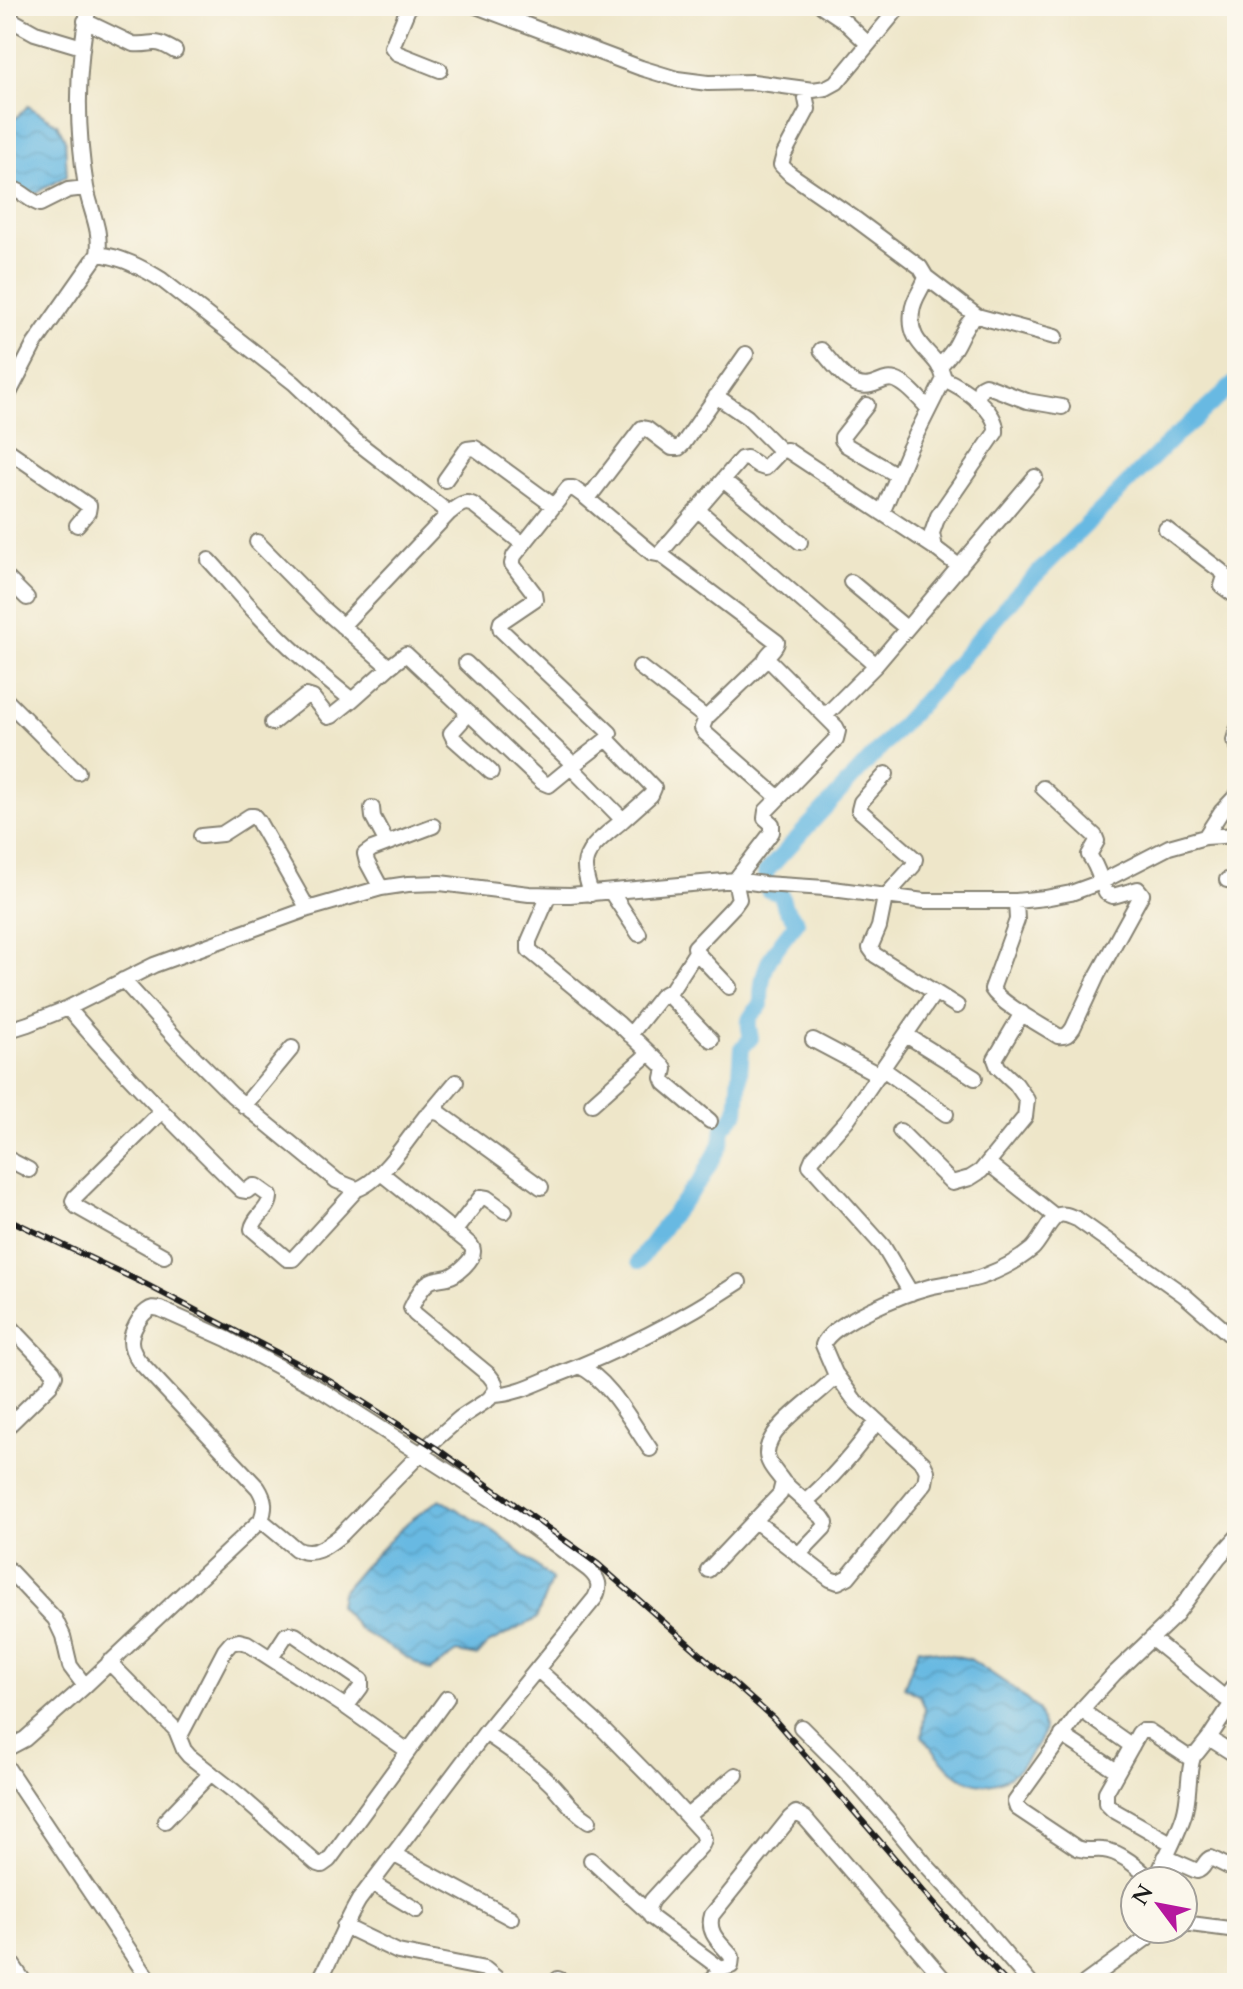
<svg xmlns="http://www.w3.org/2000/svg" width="1243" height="1989" viewBox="0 0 1243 1989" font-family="Cardo,serif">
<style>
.water{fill:url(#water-waves);stroke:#426a7f;stroke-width:2}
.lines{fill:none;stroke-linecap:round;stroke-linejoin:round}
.river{stroke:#67b9e2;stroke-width:16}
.minor-casing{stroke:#858172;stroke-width:18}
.minor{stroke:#fff;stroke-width:14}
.rail-casing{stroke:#1c1c1c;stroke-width:6}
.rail{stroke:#fbf7ec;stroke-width:3;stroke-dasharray:9;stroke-linecap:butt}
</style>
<defs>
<pattern id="water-waves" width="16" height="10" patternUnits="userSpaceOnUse" patternTransform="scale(2)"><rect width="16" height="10" fill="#67b9e2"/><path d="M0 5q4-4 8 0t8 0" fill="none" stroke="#599ec1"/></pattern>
</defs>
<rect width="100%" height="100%" fill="#fbf7ec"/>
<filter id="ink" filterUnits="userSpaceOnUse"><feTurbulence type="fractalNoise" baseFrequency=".0125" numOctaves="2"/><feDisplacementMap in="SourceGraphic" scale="16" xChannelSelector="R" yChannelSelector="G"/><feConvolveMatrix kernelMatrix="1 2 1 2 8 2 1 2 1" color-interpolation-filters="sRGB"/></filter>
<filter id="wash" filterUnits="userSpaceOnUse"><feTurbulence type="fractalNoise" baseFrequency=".006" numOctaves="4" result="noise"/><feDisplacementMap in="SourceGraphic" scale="32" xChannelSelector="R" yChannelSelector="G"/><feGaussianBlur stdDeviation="1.8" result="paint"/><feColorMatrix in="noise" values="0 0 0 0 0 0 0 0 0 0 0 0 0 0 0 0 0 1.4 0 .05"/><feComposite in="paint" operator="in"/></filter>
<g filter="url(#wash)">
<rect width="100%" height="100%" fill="#eee6c9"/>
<path class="water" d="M28 106 57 124 65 139 67 176 30 196 22 192 6 179V127Z
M440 1499 498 1534 552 1579 536 1619 488 1644 477 1656 457 1652 430 1671 360 1630 339 1606 341 1593 363 1567 408 1522Z
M919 1648 970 1659 1013 1688 1037 1709 1045 1730C1031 1755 1017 1782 986 1784 976 1784 965 1781 956 1774 945 1766 932 1747 922 1736L925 1708 920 1696 904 1687Z"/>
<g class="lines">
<path class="river" d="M639 1261 675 1211 701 1180 721 1144 723 1128 737 1112 742 1048 751 1038C747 1020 747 1018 761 1005 760 963 773 953 797 922L785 908 781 894 768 890 765 873 941 682 1015 596 1176 435C1198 418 1216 399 1237 381"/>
</g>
</g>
<g filter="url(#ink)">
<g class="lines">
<defs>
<path id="minor" d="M409 6 392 47 397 53 440 70
M476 6 641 68 677 79 708 83 753 82 813 90 826 88 837 82 900 6
M822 6 843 20 868 44
M6 17 35 33 82 47
M515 20 522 6
M85 21 133 44C155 46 152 37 175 51
M804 89 808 109 784 154 781 165 790 174 854 218 920 267 926 277C923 289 913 298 912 312 907 348 939 352 944 379L909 449 882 513
M6 190C18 185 28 201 40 204L68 190 86 188
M98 254C122 257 141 267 162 280L294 383 353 439 449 513
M926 277 977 316
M821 350C833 363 850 391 871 385 880 383 886 377 895 380 908 384 920 400 929 409
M939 367C944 361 949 356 953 350 961 339 964 322 977 316L1055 337
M716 396 747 417 781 451
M6 399 34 345 98 254C102 230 90 210 86 187 76 126 76 66 89 6
M977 401 981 387 985 385 1027 401 1062 407
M867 405 842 437V440L846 445 897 475
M6 449 89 506 88 512 77 525
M445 480 467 449 475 448 554 506
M723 480 800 542
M584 496 652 553 662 555
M698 510 876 665
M1166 529 1221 571 1225 576 1222 586 1237 597
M257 542 322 608 389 667
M935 548 932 533 938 516 996 432C998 410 962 387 944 379
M209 560C226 578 241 598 259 616 288 647 319 674 352 700L389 667 406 654 542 782 549 785 571 767 623 820C610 832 584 848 585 867 585 876 589 886 591 894
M6 577 27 598
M851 582 906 628
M342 626 449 513C458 506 465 499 475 506L523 544
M765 661C766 653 776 650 777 642L664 557 661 552 741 459 747 458 759 466 765 468 781 451 787 450 935 548 960 567
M466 663 574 765
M640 667 706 718
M6 700 78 772
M469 713 451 733 454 739 491 772
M825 716 876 665 1035 477
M272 723 306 696 313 698 328 717 332 716 352 700
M1237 730 1234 740 1237 745
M607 739 654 788 651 795 623 820
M571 767 607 739 610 733 501 630 500 626 501 622 535 599 534 593 512 564 514 556 568 488H573L584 496H590L642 428 647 429 672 448H679L683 444 746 354
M886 774 861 802 859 810 915 859 913 866 885 897 879 927 870 948 875 955 957 1006
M372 808 373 817 387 843
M201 836 222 834 250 816H254L258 821 308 909
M1205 837 1221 812 1237 795
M1227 880 1237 881
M381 888 367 862 365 854 372 849 433 826
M611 892 639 934
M549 895 529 941V950L619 1024 663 1066 665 1069 663 1078 665 1083 710 1121
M1016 901 1017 920 992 989C1001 1004 1041 1025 1058 1036 1066 1037 1068 1035 1073 1028L1097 976 1142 894 1138 889 1113 896 1106 893C1100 879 1098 867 1089 855L1097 841 1095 836 1043 788
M123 980 180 1043 232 1095 337 1181 357 1189C381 1182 409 1137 425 1117 431 1112 434 1111 441 1114L541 1187
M729 987 696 952 695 947 734 906 739 899 735 880 772 832V824L765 818 766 811 836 739 838 731 836 727 772 663 765 661 706 718 702 728 705 733 779 798
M669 994 696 952
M68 1008C122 1072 181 1131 241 1190L247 1191 253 1186H256L270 1196C271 1209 254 1216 252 1229L287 1259H293L357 1189
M6 1031 28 1024 68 1008 154 965 308 909 381 888 408 884 440 883 529 894 570 895 735 880 764 884 825 888 924 901H1016L1045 898 1071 893 1101 882 1169 847 1205 837 1237 835
M630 1035 661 996 666 993 711 1040
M906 1035 975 1078
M813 1040 879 1075
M883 1069 946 1114
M592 1104 649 1053
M244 1106 292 1048
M161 1112 75 1197 73 1201 77 1207 164 1256
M430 1113 456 1082
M900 1131 952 1183 970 1178 981 1171 1025 1117 1027 1100 1016 1084 998 1067 995 1059 1022 1013
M6 1158 29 1170
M988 1163 1056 1217
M454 1232 481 1197 487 1198 505 1211
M911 1293 883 1246 810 1165 813 1158 847 1120 935 992
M6 1322 53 1371 55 1375 50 1385 6 1428
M579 1366C609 1379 631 1422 650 1449
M494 1395C515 1394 533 1385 552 1377 618 1352 680 1321 739 1282
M783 1482 822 1517 826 1523 824 1528 798 1555
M805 1502C833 1478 856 1451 877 1421
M261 1520 296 1549C314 1558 328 1545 341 1535L430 1444 460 1418 489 1399 496 1390 495 1383 489 1375 415 1314 411 1308C415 1300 421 1287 429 1282 435 1278 441 1279 448 1277 456 1275 474 1260 473 1251 473 1246 469 1244 466 1241L381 1173
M755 1521 830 1579 838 1582 848 1577 925 1483 927 1471 923 1463 856 1402 835 1373
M6 1567 55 1619 63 1636 70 1666 85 1686
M708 1570 780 1494 783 1482C778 1474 767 1464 767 1454 766 1427 819 1396 834 1378L835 1373 823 1345C830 1323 906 1293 929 1287 947 1282 967 1283 984 1276 1000 1270 1019 1260 1032 1249 1041 1241 1049 1219 1059 1215 1065 1213 1071 1217 1077 1219L1184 1295 1237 1341
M1152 1639 1225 1698 1237 1682
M271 1658 286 1635 290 1634 295 1635 361 1680V1687L346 1707
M109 1662 176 1730 184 1750 189 1756 240 1796 316 1863 322 1865 329 1860 447 1698
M537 1669 598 1724 656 1783 702 1833 704 1839 702 1845 652 1900C648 1907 647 1910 651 1917L721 1969
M1081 1710 1132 1746
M801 1727 849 1775 888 1819 926 1865 965 1907 1030 1983
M485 1733C508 1748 533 1766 552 1785 565 1799 572 1810 589 1821
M1062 1735 1117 1771
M180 1736 225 1650 231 1643 239 1641 247 1643 346 1707 408 1751
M1209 1738 1232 1703
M6 1749 25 1739 85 1686 261 1520C266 1507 265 1499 258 1488L138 1360C134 1354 131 1348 131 1341 131 1332 140 1316 147 1311 152 1307 154 1308 160 1309L227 1339 321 1390 516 1515 589 1570C599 1579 601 1586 595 1598L485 1733 359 1900C343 1927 333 1956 318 1983
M6 1766 151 1983
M687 1816 736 1775
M165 1821 211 1773
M1171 1843 1113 1810 1106 1803V1792L1139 1733 1141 1731H1149L1188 1757 1197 1753 1209 1738 1237 1756
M393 1854 511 1918
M1165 1857 1197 1871C1205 1869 1204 1860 1211 1858L1237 1871
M591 1860 648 1912
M1152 1881C1140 1869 1121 1851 1103 1850 1093 1849 1087 1852 1077 1848L1017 1808 1015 1802 1081 1710 1114 1674 1174 1617 1218 1558 1237 1537
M1155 1881C1164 1859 1177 1837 1184 1815 1190 1796 1187 1776 1193 1757
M372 1883 417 1910
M1183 1923 1237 1930
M344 1926 398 1952 485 1969 496 1978 498 1983
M6 1955 25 1983
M554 1983 558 1979 568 1983
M709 1983 721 1969 731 1966 732 1957C722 1944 706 1934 712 1915L790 1818 796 1813 805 1818 947 1983
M1085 1983 1159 1929"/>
</defs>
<use href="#minor" class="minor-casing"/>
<use href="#minor" class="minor"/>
<defs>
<path id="rail" d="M6 1218 145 1284 320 1375 436 1448 598 1564 773 1718 949 1921 1007 1983"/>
</defs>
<use href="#rail" class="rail-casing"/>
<use href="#rail" class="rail"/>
</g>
</g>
<rect width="1243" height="1989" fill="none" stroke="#fbf7ec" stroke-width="32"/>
<g transform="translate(1159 1905) rotate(302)"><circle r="38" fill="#fbf7ec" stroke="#a29f99" stroke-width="2"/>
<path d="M0-6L14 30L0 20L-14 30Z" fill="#b5179e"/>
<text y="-12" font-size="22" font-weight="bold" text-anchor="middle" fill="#1c1c1c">N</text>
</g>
</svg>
